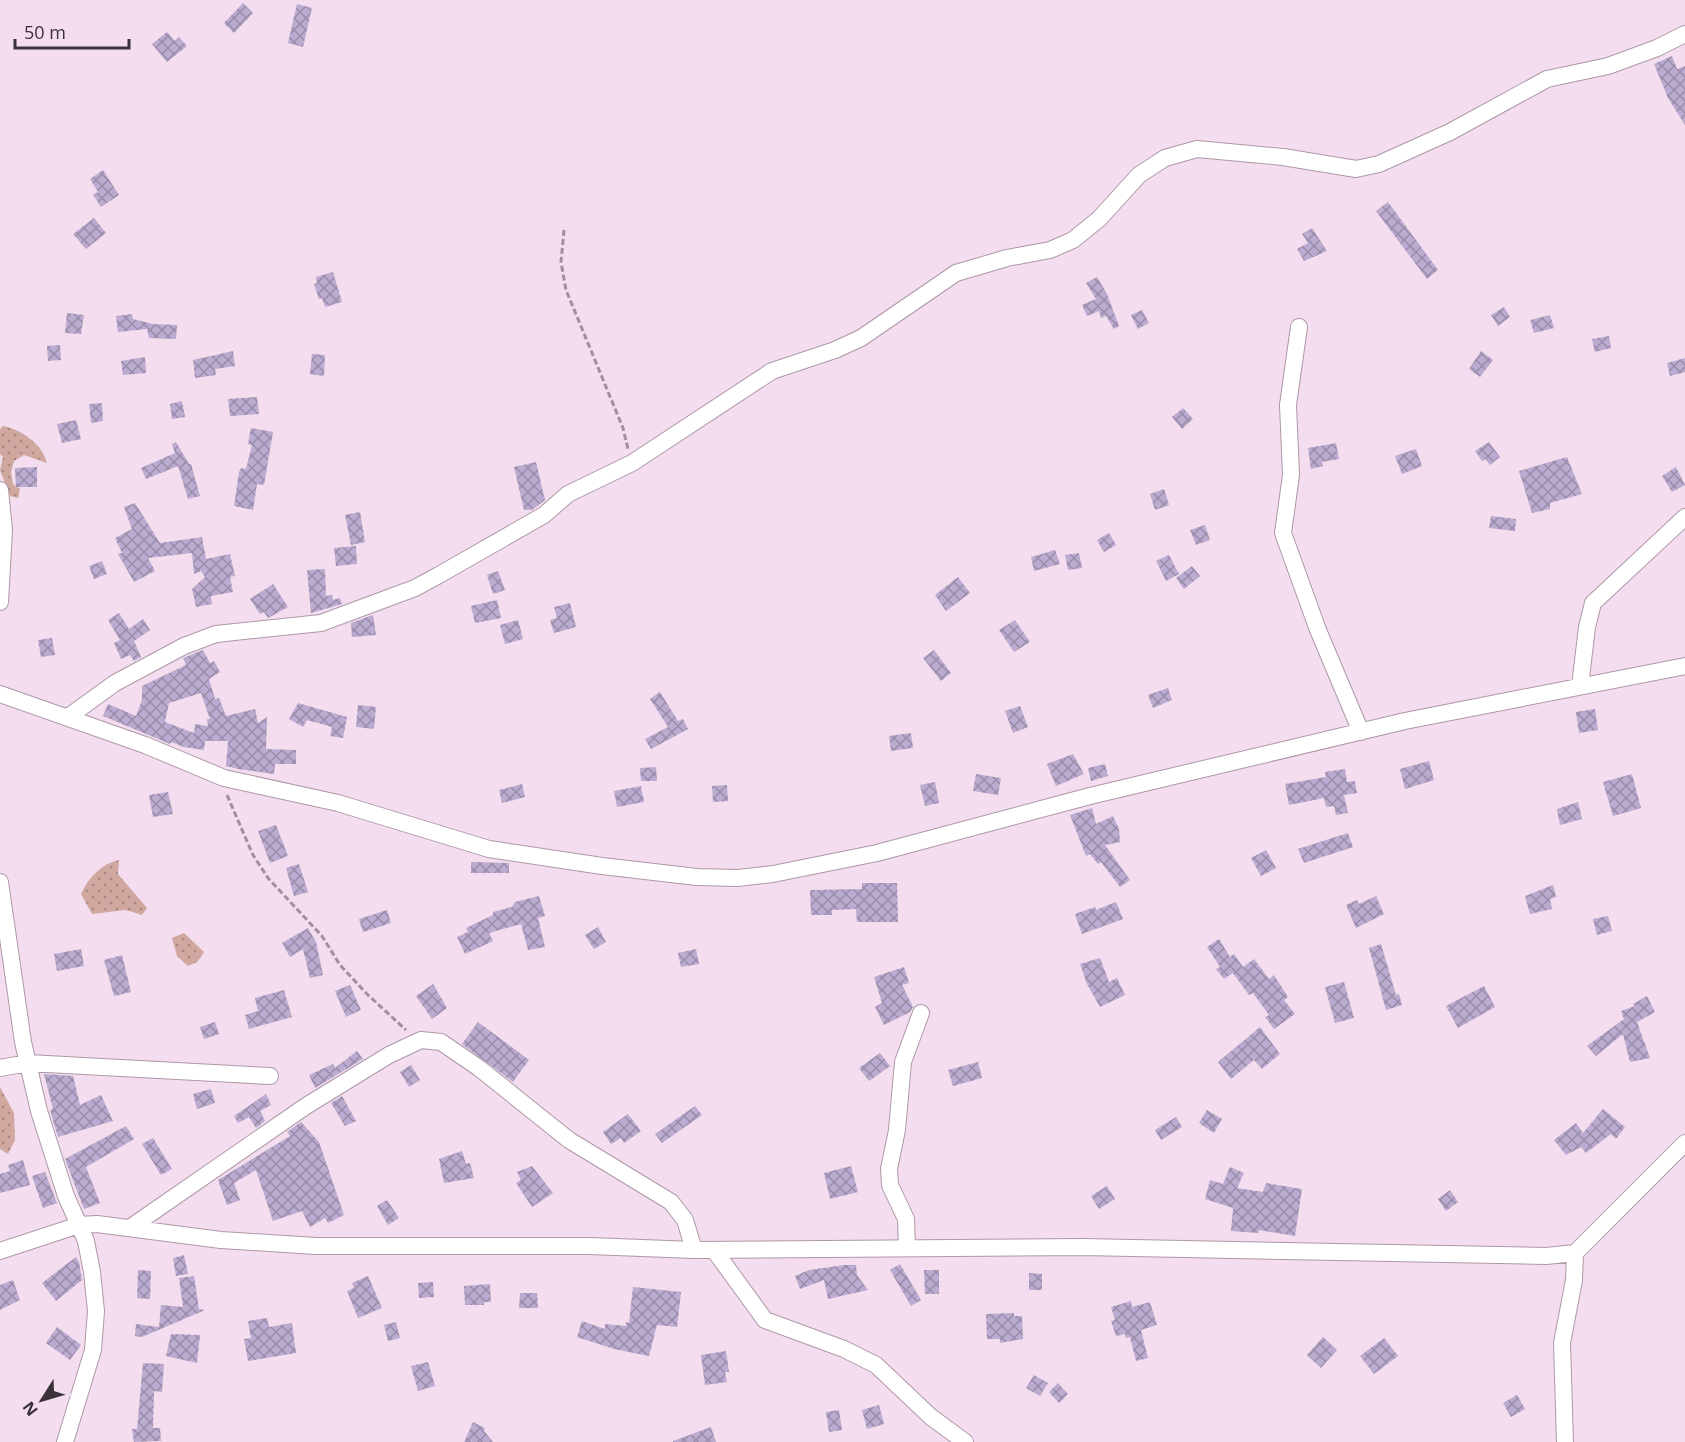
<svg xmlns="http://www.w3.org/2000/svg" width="1685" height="1442" viewBox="0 0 1685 1442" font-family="'Open Sans',sans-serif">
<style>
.green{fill:url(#green-dots)}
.building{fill:url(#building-cross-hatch);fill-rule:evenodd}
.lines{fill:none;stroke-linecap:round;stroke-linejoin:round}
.minor-casing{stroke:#ad98a8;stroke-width:18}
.path{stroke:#a0909d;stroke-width:3;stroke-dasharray:6 3;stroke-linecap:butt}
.minor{stroke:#fff;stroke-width:16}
</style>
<defs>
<pattern id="green-dots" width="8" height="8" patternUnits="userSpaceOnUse" patternTransform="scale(1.5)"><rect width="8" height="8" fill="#d0a8a0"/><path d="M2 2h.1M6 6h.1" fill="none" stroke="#aa8983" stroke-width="1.8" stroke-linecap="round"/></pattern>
<pattern id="building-cross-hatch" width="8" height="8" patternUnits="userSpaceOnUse" patternTransform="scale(1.5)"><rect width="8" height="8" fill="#bbabd0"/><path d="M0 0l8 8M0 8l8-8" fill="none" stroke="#998caa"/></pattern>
</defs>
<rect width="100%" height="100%" fill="#f3ddee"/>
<path class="green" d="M3 426C22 430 42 444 47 463L24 455 14 461 11 472 13 484 20 489 18 498 10 496 0 470 3 457 0 454V429Z
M119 860 118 874 147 908 142 915 126 910 92 914 81 894C89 877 101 864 119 860Z
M184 933 204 952 197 962 188 966 177 956 172 938Z
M0 1087 14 1113 15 1140 8 1154 0 1149Z"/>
<path class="building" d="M243 3 253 13 234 33 224 23Z
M297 4 312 8 303 47 288 43Z
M167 32 175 41 179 37 187 46 167 62 152 44Z
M1672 56 1677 69 1685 66V125L1668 98 1654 64Z
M103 170 119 195 101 207 93 195 98 192 90 179Z
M1388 202 1438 270 1427 279 1376 211Z
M94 218 106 233 86 249 73 234Z
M1312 228 1327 251 1304 261 1297 249 1308 243 1302 234Z
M333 272 342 302 325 307 322 298 319 299 314 284 317 283 316 277Z
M1097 277 1107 294 1119 326 1114 329 1106 316 1101 318 1099 311 1087 316 1082 305 1096 299 1086 283Z
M1504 307 1510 317 1498 326 1491 315Z
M1142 310 1149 323 1138 329 1131 315Z
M67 313 84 315 81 334 65 333Z
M132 314 133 319 153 324 177 325 176 339 149 338 147 329 118 332 116 316Z
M1550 315 1554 328 1534 333 1530 320Z
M1609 336 1611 348 1595 352 1592 339Z
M60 345 61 360 48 361 47 346Z
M233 351 235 366 215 369 216 375 195 378 193 360Z
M1481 351 1493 360 1480 377 1469 369Z
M312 354 325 355 324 376 310 374Z
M145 357 146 373 123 375 121 361Z
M1685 358V372L1670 376 1667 363Z
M257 397 259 414 230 416 228 399Z
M182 401 185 417 172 419 170 404Z
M102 403 103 421 91 423 89 404Z
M1183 408 1193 419 1182 429 1172 417Z
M76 420 81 439 62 443 57 424Z
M251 428 273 432 264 485 257 484 253 510 234 506 239 472 241 468 246 469 252 445 248 444Z
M176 442 189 464H191L200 496 188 499 178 466 146 479 141 468 175 453 172 444Z
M1489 442 1500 457 1490 465 1485 459 1482 461 1475 451Z
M1336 443 1339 459 1322 462 1323 466 1311 469 1308 448Z
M1416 449 1422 466 1402 474 1395 456Z
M1567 457 1582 494 1550 503V509L1532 513 1519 471Z
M536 462 545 500 532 510H524L514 467Z
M37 467V487H16L15 468Z
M1676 467 1685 485 1672 492 1662 476Z
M1164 489 1169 505 1155 510 1150 494Z
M135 503 160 543 202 537 206 559 230 554 235 576 230 577 233 592 211 596 212 604 196 607 192 589 205 577 201 571 194 574 192 553 148 558 155 571 134 582 118 554 122 553 115 538 132 529 124 507Z
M360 512 365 542 351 545 345 515Z
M1491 516 1516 519 1515 531 1489 528Z
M1205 525 1210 540 1196 545 1190 530Z
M1109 533 1116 545 1104 552 1097 540Z
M356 546 357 564 336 566 334 548Z
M1055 550 1060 564 1034 571 1031 557Z
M1079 553 1082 568 1068 570 1065 555Z
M1169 555 1179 574 1166 581 1156 561Z
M102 561 107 574 94 579 89 566Z
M1192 566 1200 576 1184 589 1176 578Z
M325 569 326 596 332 595 333 600 340 598 342 604 311 613 307 570Z
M498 571 505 590 493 594 487 575Z
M958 577 970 593 946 611 935 595Z
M273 584 288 607 268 618 264 612 260 614 250 599Z
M497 600 501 618 475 623 471 606Z
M570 603 576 627 554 633 550 620 557 618 554 607Z
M119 613 129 629 143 619 150 630 134 641 141 657 134 661 130 655 121 659 114 643 120 640 108 620Z
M373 615 376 635 352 637 351 623Z
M518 620 523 639 505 644 500 625Z
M1015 620 1030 642 1014 652 999 630Z
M52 638 55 655 41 657 38 640Z
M203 650 210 663 214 661 220 672 209 679 215 699 219 698 226 716 255 709 258 723 267 717 266 749 296 750V764H275L274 774 238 769 226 766 228 741H205L204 750 184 747 171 742 170 744 103 716 108 704 136 716 142 700V686L186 665 183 658ZM201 693 210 719H207L208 726 195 724 194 733 165 722 169 703Z
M934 650 951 673 941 681 923 658Z
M1168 688 1172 700 1153 708 1148 695Z
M660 692 678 721 683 719 688 729 651 749 645 739 668 727 650 699Z
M298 703 347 717 343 738 330 736 332 727 307 720 303 727 289 719Z
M358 705 376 707 374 729 356 727Z
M1020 706 1028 727 1013 733 1005 711Z
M1595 709 1598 730 1579 733 1576 712Z
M911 733 913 748 891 751 889 736Z
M1073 754 1084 774 1056 786 1047 764Z
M1429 761 1434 780 1405 789 1400 769Z
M1105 764 1108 776 1091 781 1088 768Z
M656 767 657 781H641L640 768Z
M1345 769 1347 782 1355 781 1357 793 1344 795 1348 813 1336 815 1334 806 1326 807 1324 798 1289 805 1285 784 1326 777 1325 772Z
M976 774 1001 778 998 795 973 791Z
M1632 774 1641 808 1613 816 1603 782Z
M935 782 939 803 925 806 920 785Z
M522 784 525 797 502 803 499 790Z
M727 785 728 801 713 802 712 786Z
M641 786 644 802 617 807 614 791Z
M168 792 173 814 153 817 149 795Z
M1578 802 1582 819 1560 825 1557 809Z
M1092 808 1096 824 1113 816 1119 829 1120 842 1105 845 1130 880 1120 887 1101 862 1098 864 1090 854 1086 856 1070 815Z
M276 825 288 856 270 863 258 831Z
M1348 833 1353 847 1304 863 1298 849Z
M1266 850 1276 868 1261 876 1251 858Z
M471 862 509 863V873H471Z
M299 864 308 892 294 896 286 868Z
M862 883H897L898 922H857L856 909 832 910V915H811L810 890 862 889Z
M1553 885 1556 897 1550 899 1552 909 1530 914 1525 896Z
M539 896 545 916 538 918 545 947 528 950 521 924 489 933 493 941 465 954 457 937 468 932 466 928 493 915V912L512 907 515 902Z
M1376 896 1384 914 1356 928 1346 905 1357 900 1359 904Z
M1116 902 1123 919 1082 934 1075 914 1095 907 1096 910Z
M387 910 391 923 363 932 359 919Z
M1608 916 1612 931 1597 935 1593 919Z
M598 927 606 942 594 949 585 935Z
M308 928 316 942 323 975 310 978 303 949 290 957 282 943Z
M1219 939 1230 957 1234 954 1243 967 1254 959 1269 979 1274 975 1288 997 1284 1000 1295 1014 1274 1029 1265 1017 1269 1015 1253 993 1249 995 1233 973 1224 979 1216 969 1220 967 1207 947Z
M1381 944 1396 995 1399 994 1402 1005 1386 1010 1369 948Z
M81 949 84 966 57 971 54 954Z
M696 949 699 964 681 967 678 953Z
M122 955 131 992 114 996 104 960Z
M1100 958 1109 982 1117 978 1125 995 1100 1007 1087 984 1080 964Z
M904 967 909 983 902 985 913 1007 910 1012 884 1025 875 1007 882 1003 874 977Z
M1344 982 1354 1018 1335 1023 1325 987Z
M433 984 447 1008 432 1019 416 996Z
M350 985 361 1010 346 1017 335 991Z
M1484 986 1495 1007 1458 1028 1446 1006Z
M284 990 292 1017 249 1029 245 1015 258 1011 255 998Z
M1647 996 1655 1012 1637 1022 1650 1058 1630 1062 1623 1034 1596 1056 1587 1046 1624 1019 1621 1011 1635 1006 1633 1004Z
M215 1022 219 1034 204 1039 200 1027Z
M478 1022 529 1060 513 1082 462 1044Z
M1260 1027 1280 1054 1262 1069 1254 1060 1231 1079 1218 1062Z
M357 1051 363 1059 315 1088 309 1075 333 1064 335 1068Z
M880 1053 890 1066 869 1081 859 1068Z
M978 1062 982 1078 953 1086 948 1070Z
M411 1065 420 1080 409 1087 400 1072Z
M44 1074 73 1076 80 1105 101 1095 113 1121 58 1137 50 1110 53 1109Z
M211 1089 215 1103 197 1109 193 1094Z
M266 1094 271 1105 260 1111 265 1121 256 1128 249 1117 238 1123 234 1116Z
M342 1096 356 1121 345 1126 331 1103Z
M695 1106 702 1115 662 1143 655 1134Z
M1603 1109 1625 1127 1616 1139 1611 1134 1586 1153 1581 1147 1566 1155 1554 1140 1576 1123 1583 1133Z
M1207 1110 1222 1119 1214 1133 1199 1123Z
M628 1114 641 1131 624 1143 621 1138 611 1144 603 1132Z
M1176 1117 1182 1127 1161 1140 1155 1130Z
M301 1122 319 1142 344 1215 328 1223 325 1218 310 1227 302 1211 273 1221 256 1170 234 1183 240 1200 227 1205 218 1180 290 1136 287 1132Z
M126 1126 134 1139 86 1167 100 1203 84 1209 65 1159Z
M153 1138 172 1169 161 1175 142 1144Z
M462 1151 466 1164 470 1163 474 1178 444 1183 439 1159Z
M23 1160 30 1185 0 1193V1174L10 1171 8 1165Z
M532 1166 553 1193 532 1207 516 1183 521 1180 517 1172Z
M851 1166 858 1192 830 1199 824 1173Z
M1230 1167 1244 1173 1237 1188 1263 1192 1266 1183 1302 1189 1295 1236 1259 1230 1258 1233 1231 1231 1233 1208 1205 1199 1210 1180 1223 1184Z
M45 1172 57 1203 43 1208 32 1176Z
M1107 1186 1115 1199 1099 1209 1091 1196Z
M1450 1190 1458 1202 1446 1211 1438 1199Z
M387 1200 399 1218 388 1225 377 1206Z
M184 1255 188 1274 176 1276 173 1258Z
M76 1257 79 1262 82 1280 56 1301 42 1283Z
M900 1264 921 1300 911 1306 890 1270Z
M844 1265H856L857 1275 868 1290 828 1299 824 1280 800 1289 795 1276 809 1270Z
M138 1270 151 1271 150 1299 137 1298Z
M924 1270H939V1294H925Z
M1029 1273 1042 1274V1290H1029Z
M194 1276 199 1309 205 1310 142 1337 135 1336 136 1324 159 1327 161 1305 183 1307 179 1278Z
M368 1276 382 1308 358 1318 347 1291 354 1288 352 1283Z
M13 1280 20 1300 0 1310V1285Z
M433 1282 434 1297 419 1298 418 1283Z
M490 1284 491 1302H484V1305H465L464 1286Z
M633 1287 681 1292 677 1327 657 1325 649 1356 614 1349 577 1337 582 1321 605 1329V1324L626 1326V1322L629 1323Z
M520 1293H537L538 1308H519Z
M1131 1301 1132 1307 1150 1302 1157 1325 1141 1330 1148 1358 1136 1361 1130 1337 1126 1338 1125 1334 1116 1336 1111 1321 1115 1320 1111 1307Z
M1014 1313V1316H1022L1023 1339 1000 1343V1339H987L986 1314Z
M267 1318 269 1327 292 1323 296 1353 248 1361 244 1339 251 1338 248 1321Z
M396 1322 400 1338 388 1341 384 1325Z
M57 1327 81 1345 70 1360 46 1343Z
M171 1334 200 1335 197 1363 166 1356Z
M1323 1337 1337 1350 1321 1368 1307 1355Z
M1384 1338 1398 1356 1374 1374 1360 1356Z
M726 1351 729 1372H725L727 1382 705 1385 701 1355Z
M428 1362 435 1386 418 1391 411 1366Z
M143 1363 164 1364 162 1392 154 1391 153 1428H160L161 1441 134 1442 132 1429H137Z
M1034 1375 1048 1383 1040 1396 1026 1388Z
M1058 1383 1068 1394 1059 1403 1049 1392Z
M1517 1395 1525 1409 1511 1417 1503 1403Z
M879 1405 884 1424 867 1429 862 1410Z
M839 1410 842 1430 829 1432 826 1412Z
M473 1422 485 1428 484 1431 493 1442H464Z
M711 1427 716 1442H673V1441Z"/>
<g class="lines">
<defs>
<path id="minor" d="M1299 327 1288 405 1291 475 1283 533 1318 630 1361 732
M0 490 4 530 0 602
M1580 686 1587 627 1593 603 1685 517
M0 694 145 745 224 778 338 803 489 849 602 866 697 877 738 878 773 874 877 853 1090 796 1405 721 1685 666
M68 717 115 683 184 646 216 634 321 623 415 588 439 575 544 515 568 494 632 463 772 371 835 350 861 338 956 273 1007 258 1050 250 1073 240 1099 219 1139 175 1165 158 1197 149 1283 157 1356 169 1379 164 1450 132 1547 79 1608 66 1657 48 1685 34
M0 882 23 1042 39 1111 66 1196 86 1241 92 1272 96 1311 93 1350 65 1442
M0 1068 28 1063 270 1076
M131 1227 306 1106 389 1055 421 1040 441 1042 479 1068 569 1140 671 1202 685 1220 694 1250
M907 1247 906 1219 890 1185 889 1169 897 1130 903 1062 921 1013
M714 1250 765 1320 844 1349 876 1365 931 1417 965 1442
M0 1251 79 1225 97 1224 221 1240 316 1246H590L694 1250 1083 1247 1546 1256 1575 1253 1685 1143
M1565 1442 1562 1343 1574 1280 1575 1253"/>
</defs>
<use href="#minor" class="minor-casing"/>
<path class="path" d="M564 230 561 262 566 290 623 428 628 449
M227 795 253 855 268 878 322 936 340 965 367 994 406 1030"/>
<use href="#minor" class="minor"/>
</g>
<g transform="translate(42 1400) rotate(233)" stroke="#f3ddee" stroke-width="4.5" paint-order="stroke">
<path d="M0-4.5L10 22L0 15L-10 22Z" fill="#3b3239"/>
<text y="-9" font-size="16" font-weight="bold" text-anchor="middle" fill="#3b3239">N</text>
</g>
<path d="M15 39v9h114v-9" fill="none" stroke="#3b3239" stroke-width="3"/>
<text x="24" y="39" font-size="18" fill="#3b3239" stroke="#f3ddee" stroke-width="4.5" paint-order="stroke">50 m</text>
</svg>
